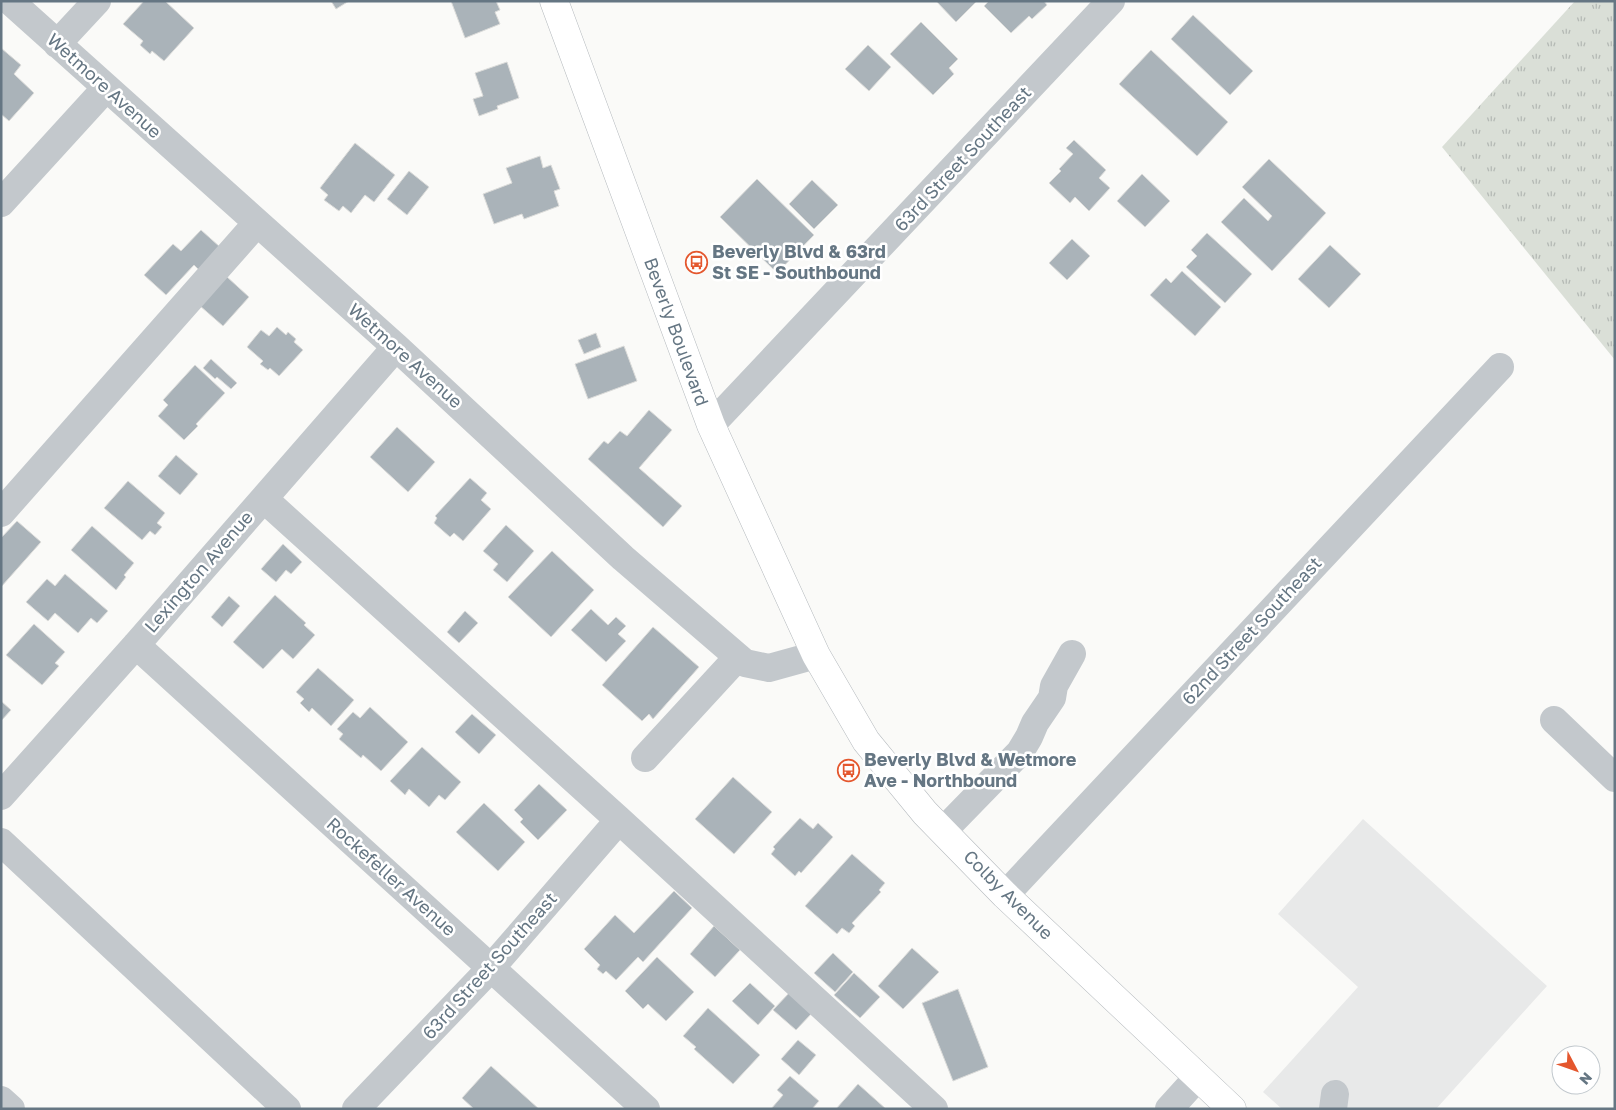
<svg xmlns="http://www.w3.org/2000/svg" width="1616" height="1110" viewBox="0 0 1616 1110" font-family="'Golos Text',sans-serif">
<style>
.built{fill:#e8e9e9}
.grass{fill:url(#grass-tufts)}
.building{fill:#aab3b9;stroke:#dcdcda}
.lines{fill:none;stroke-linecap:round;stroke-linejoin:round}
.major-casing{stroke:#b5babe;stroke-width:29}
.minor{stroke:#c3c8cc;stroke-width:28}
.major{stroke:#fff;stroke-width:28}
.labels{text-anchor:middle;stroke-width:5;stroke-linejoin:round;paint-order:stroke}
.street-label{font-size:18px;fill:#657683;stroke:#fff}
.poi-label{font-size:18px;font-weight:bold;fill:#657683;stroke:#fff;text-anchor:start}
</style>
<defs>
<pattern id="grass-tufts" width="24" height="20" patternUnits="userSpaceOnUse" patternTransform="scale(1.25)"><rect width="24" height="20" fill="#dadfd7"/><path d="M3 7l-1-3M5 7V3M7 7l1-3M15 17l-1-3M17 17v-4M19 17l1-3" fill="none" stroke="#b4b9b4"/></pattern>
</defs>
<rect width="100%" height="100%" fill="#fafaf8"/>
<path class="built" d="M1363 819 1547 986 1436 1109H1282L1263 1092 1358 987 1278 914Z"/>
<path class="grass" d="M1575 1H1615V360L1442 147Z"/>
<path class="building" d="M144 1H165L194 28 164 61 152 51 150 54 140 45 143 41 123 24Z
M331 1H349L336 9Z
M451 1H496L500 10 495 12 500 24 465 38Z
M936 1H977L956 22Z
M989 1H1044L1047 5 1032 19 1029 16 1011 33 984 6Z
M1193 15 1253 71 1230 95 1171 39Z
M921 22 958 59 949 68 954 74 933 95 890 54Z
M868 45 891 67 869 91 845 69Z
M1 48 21 65 14 74 34 93 9 121 1 114Z
M1151 50 1228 122 1197 156 1119 84Z
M507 62 519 98 497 106 498 109 479 116 473 99 483 96 475 73Z
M1074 140 1106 170 1099 178 1110 188 1089 211 1075 197 1070 203 1049 183 1061 171 1059 169 1073 154 1066 148Z
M355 143 395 175 374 202 365 195 351 213 343 206 339 211 324 200 328 195 320 188Z
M540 156 543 168 551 165 560 189 554 191 559 206 524 219 522 214 494 224 483 194 512 183 506 168Z
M1269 159 1326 213 1272 271 1221 222 1244 198 1268 221 1272 216 1242 187Z
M409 171 429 187 407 215 387 199Z
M1142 174 1170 201 1145 227 1117 201Z
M757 179 814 235 777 273 720 217Z
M812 180 838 205 814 229 789 204Z
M201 230 220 247 199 270 194 265 166 295 144 275 173 244 181 251Z
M1207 233 1252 274 1225 303 1186 267 1197 256 1191 250Z
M1072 239 1090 256 1067 280 1049 263Z
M1330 245 1361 274 1329 308 1298 279Z
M1182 271 1221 307 1195 336 1150 295 1166 278 1171 283Z
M226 276 249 297 223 326 199 305Z
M277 327 286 335 288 332 296 339 294 342 303 350 279 376 270 368 268 370 260 364 263 361 247 347 261 330 269 336Z
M596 333 601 347 584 354 578 340Z
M624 346 637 381 588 399 575 364Z
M211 359 237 383 231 389 217 377 215 379 203 368Z
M195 365 225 393 196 424 198 426 184 440 158 416 168 405 163 400Z
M649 410 672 430 639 468 682 506 663 527 588 459 604 441 608 444 620 431 627 436Z
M397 427 435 462 408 492 370 457Z
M176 455 198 474 180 495 158 476Z
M470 478 487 493 481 500 491 509 463 541 454 533 450 537 434 523 437 518 435 516Z
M128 481 165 513 157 523 162 527 155 535 150 531 142 540 104 508Z
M17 521 41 542 1 587V538Z
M506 525 534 551 507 582 493 570 498 564 483 551Z
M92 526 134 563 124 575 126 577 116 590 71 550Z
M283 544 302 562 291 574 286 570 276 582 261 569Z
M552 551 594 590 551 637 508 597Z
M65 574 108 611 97 623 91 618 78 633 55 613 48 621 26 602 47 579 55 586Z
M275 595 306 623 304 625 315 635 293 659 282 649 263 669 233 642Z
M229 596 240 606 222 627 211 617Z
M591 609 608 625 616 617 626 626 618 634 626 641 606 662 571 630Z
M465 611 478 623 459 643 447 632Z
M34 624 65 652 55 663 59 666 42 685 6 655Z
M653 627 699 667 653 719 649 714 642 721 602 685Z
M318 668 354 700 331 726 312 708 309 712 300 703 304 699 296 692Z
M1 701 11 710 1 721Z
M370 707 408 742 381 771 363 755 361 758 339 739 343 734 337 729 353 712 360 718Z
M472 714 496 735 479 754 455 732Z
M422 747 461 782 445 800 439 795 429 807 409 789 405 795 390 781Z
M733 777 772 812 734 854 695 819Z
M539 784 567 810 538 840 520 822 523 819 514 810Z
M484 803 525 842 498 871 456 832Z
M800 818 813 829 818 823 833 837 801 873 799 871 795 876 771 854 775 849 773 847Z
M852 854 885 883 879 890 881 892 852 923 855 926 849 933 842 928 837 934 805 906Z
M674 891 692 908 643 962 638 957 616 980 606 971 603 974 597 969 600 965 584 949 615 915 634 933Z
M714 926 740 950 715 977 690 954Z
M912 948 939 972 903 1009 878 986Z
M833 953 853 972 835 992 814 973Z
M657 957 694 992 666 1021 648 1004 643 1009 625 991Z
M854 973 880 997 860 1018 834 995Z
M750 983 775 1006 758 1025 732 1001Z
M958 989 988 1067 953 1081 922 1003Z
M790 992 813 1012 796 1030 773 1010Z
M708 1008 760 1055 733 1084 694 1049 696 1047 683 1036Z
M798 1040 816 1055 799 1075 781 1059Z
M491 1066 539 1109H474L462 1098Z
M790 1076 819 1101 812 1109H771L783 1095 777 1090Z
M858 1084 886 1109H836Z"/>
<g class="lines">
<defs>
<path id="major" d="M554 1 711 425 816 655 866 741 925 813 1005 895 1232 1109"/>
</defs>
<use href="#major" class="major-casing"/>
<path class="minor" d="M10 1 396 347 623 558 745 663 769 668 816 655
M57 44 97 1
M1 203 106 88
M711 425 1111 1
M264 499 619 820 934 1109
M1 513 257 223
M136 645 646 1109
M1554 720 1615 778
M645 758 738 657
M1 796 136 645 396 347
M943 831 1020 752 1029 737 1035 723 1052 698 1054 686 1072 654
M1 842 287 1109
M1005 895 1500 367
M1 1100 11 1109
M356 1109 491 968 619 820
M1169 1109 1198 1077
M1333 1109 1335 1094"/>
<use href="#major" class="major"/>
</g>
<defs>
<symbol id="bus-ring" viewBox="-11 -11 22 22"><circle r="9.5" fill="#fff" stroke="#e4572e" stroke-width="1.5"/><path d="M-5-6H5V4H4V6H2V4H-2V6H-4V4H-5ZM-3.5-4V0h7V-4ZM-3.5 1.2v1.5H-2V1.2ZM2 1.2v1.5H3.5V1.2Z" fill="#e4572e"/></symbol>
</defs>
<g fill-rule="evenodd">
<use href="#bus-ring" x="684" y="250" width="25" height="25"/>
<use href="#bus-ring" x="836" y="758" width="25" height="25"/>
</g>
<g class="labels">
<g class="street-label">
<text transform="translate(104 86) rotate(42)" y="6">Wetmore Avenue</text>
<text transform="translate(963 159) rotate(-47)" y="6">63rd Street Southeast</text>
<text transform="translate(676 332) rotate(70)" y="6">Beverly Boulevard</text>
<text transform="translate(405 356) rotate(42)" y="6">Wetmore Avenue</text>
<text transform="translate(199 572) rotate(-49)" y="6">Lexington Avenue</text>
<text transform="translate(1252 631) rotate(-47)" y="6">62nd Street Southeast</text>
<text transform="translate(391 877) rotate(42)" y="6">Rockefeller Avenue</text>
<text transform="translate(1008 895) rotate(45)" y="6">Colby Avenue</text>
<text transform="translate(490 966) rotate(-48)" y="6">63rd Street Southeast</text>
</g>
<g class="poi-label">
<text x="712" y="258">Beverly Blvd &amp; 63rd<tspan x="712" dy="21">St SE - Southbound</tspan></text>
<text x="864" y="766">Beverly Blvd &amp; Wetmore<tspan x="864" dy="21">Ave - Northbound</tspan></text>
</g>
</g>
<rect width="1616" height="1110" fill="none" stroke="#657683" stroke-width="5"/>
<g transform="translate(1576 1070) rotate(131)"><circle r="24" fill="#ffffff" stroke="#c1c8cd"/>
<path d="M0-4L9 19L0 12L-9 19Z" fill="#e4572e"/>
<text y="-8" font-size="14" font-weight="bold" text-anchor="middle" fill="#657683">N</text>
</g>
</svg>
